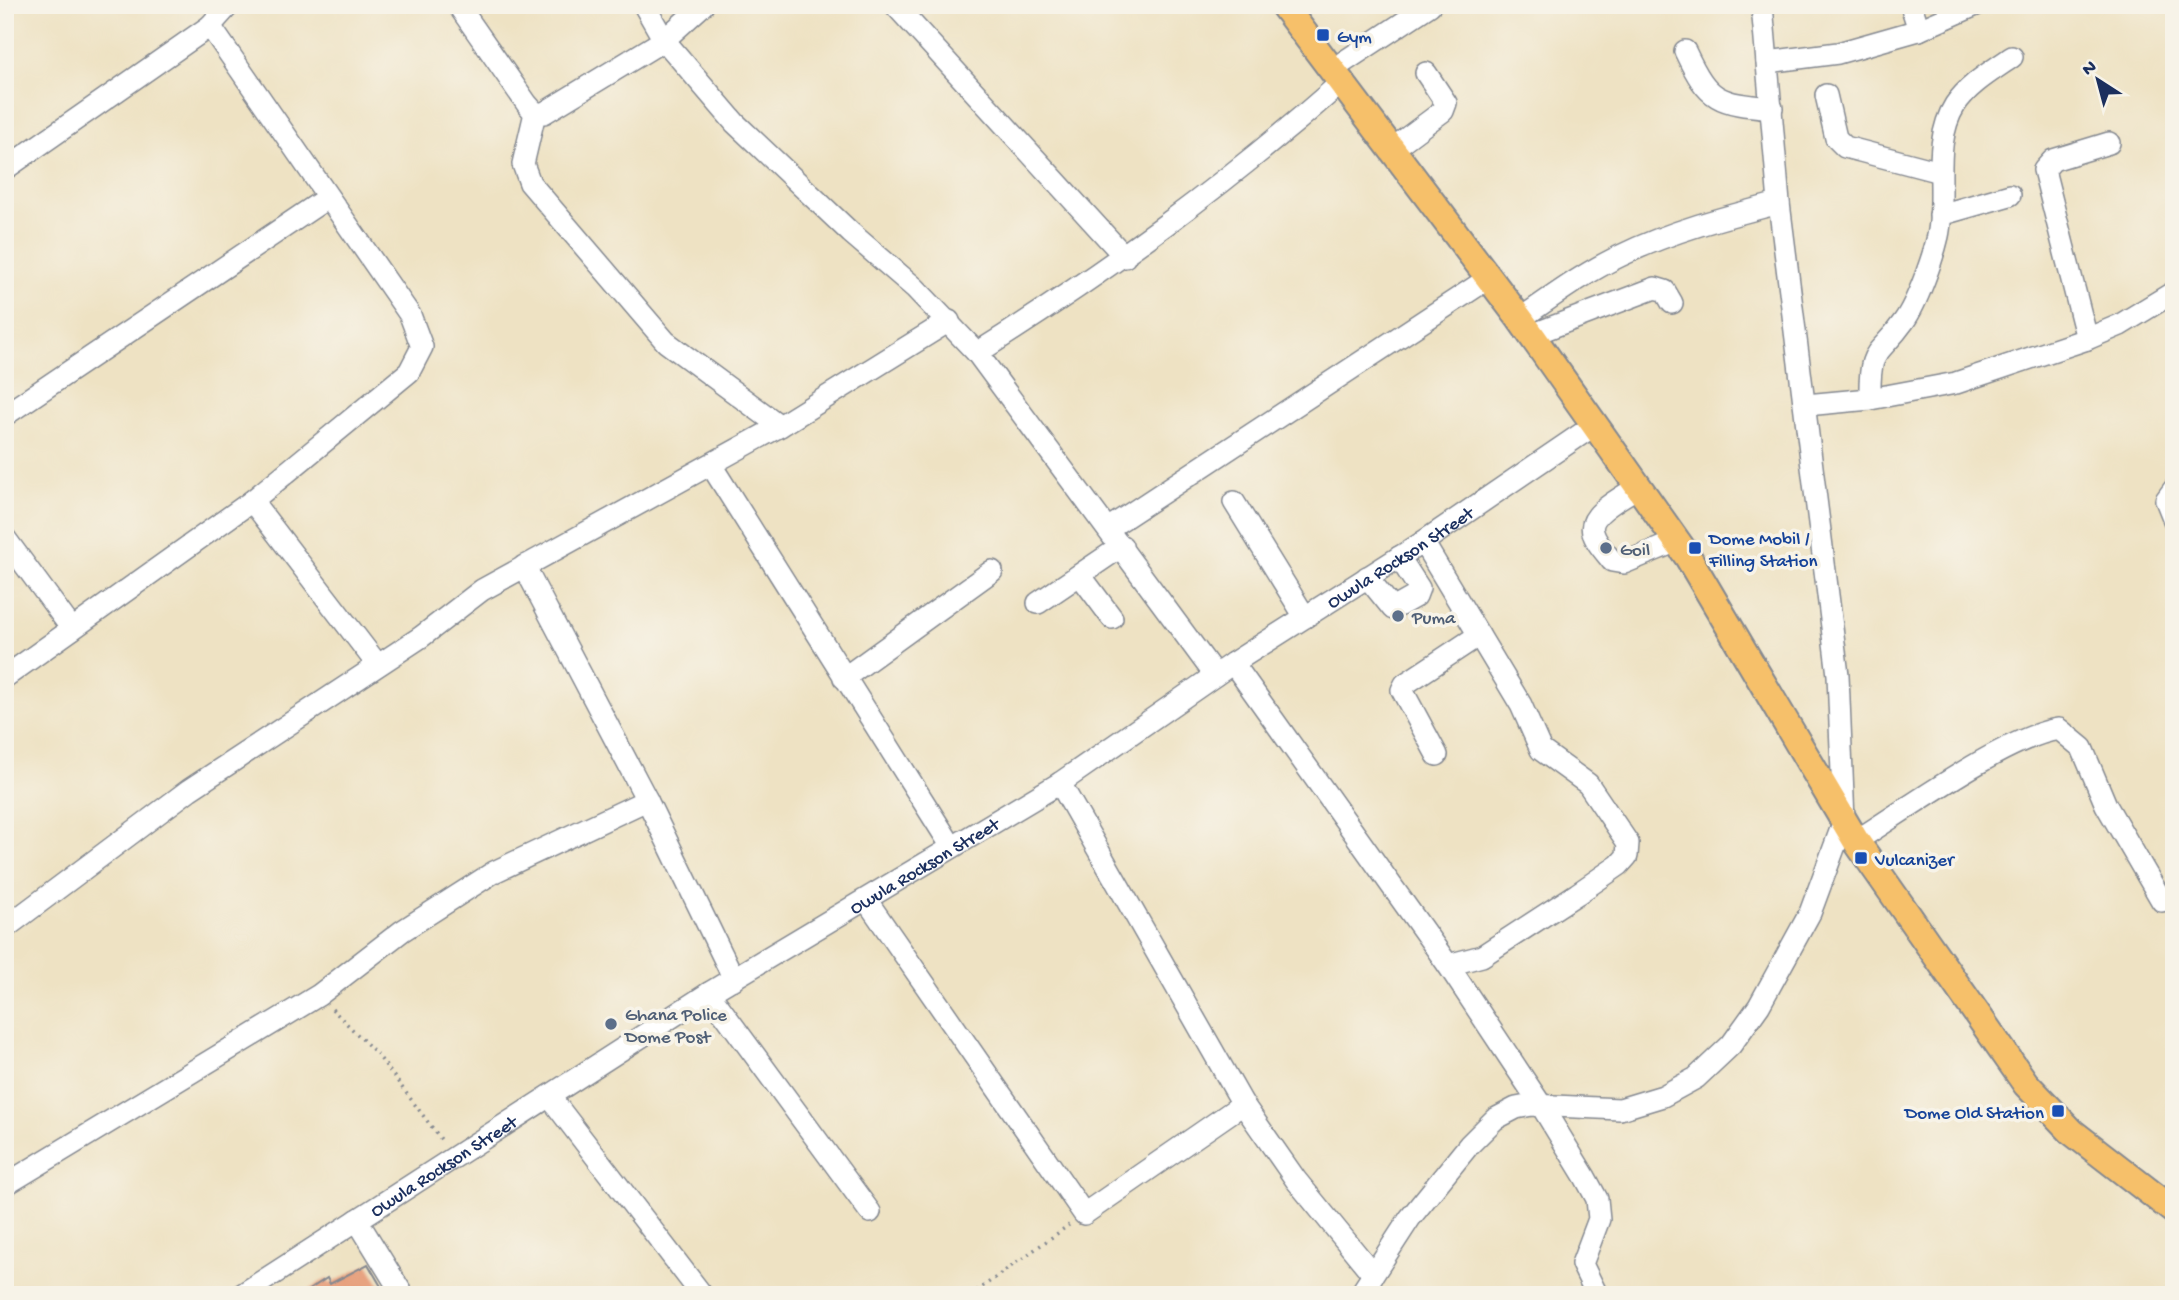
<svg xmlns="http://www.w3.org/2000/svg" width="2179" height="1300" viewBox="0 0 2179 1300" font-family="'Gochi Hand',sans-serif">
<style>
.building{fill:#e69d79}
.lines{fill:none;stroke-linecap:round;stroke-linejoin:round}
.minor-casing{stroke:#848890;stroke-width:24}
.major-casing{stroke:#848890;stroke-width:30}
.path{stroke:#848890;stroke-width:3.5;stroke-dasharray:2 5;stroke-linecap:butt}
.minor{stroke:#fff;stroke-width:21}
.major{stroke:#f6c06b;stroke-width:26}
.transit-dot{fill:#1a4fb4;stroke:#f7f3e8;stroke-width:2.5}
.service-dot{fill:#5c6f8a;stroke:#f7f3e8;stroke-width:2.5}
.labels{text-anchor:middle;stroke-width:7;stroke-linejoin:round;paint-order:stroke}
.transit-label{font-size:19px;fill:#164399;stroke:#f7f3e8;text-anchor:start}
.service-label{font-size:19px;fill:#4e5e75;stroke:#f7f3e8;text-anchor:start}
.street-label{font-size:19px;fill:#1b2f5e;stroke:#f7f3e8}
</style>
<rect width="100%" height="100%" fill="#f7f3e8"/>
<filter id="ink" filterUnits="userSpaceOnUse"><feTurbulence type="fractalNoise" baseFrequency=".0143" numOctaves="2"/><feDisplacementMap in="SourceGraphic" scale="14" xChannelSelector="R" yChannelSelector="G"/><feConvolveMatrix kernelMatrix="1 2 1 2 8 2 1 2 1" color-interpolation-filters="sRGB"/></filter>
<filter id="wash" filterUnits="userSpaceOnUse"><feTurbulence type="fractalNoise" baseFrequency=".00686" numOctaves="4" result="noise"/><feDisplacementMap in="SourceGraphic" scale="28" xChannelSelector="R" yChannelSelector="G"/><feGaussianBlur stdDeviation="1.57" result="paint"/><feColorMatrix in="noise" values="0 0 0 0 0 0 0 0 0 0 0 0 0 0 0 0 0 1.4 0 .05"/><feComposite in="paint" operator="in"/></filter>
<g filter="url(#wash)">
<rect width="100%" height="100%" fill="#eee2c3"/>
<g id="blocks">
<path class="building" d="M368 1264 386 1295H301L327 1278 330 1284Z"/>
</g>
</g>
<g filter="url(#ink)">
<use href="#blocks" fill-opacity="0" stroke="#848890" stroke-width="2"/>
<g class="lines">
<defs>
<g id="minor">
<path d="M458 5 527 104 535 113H544L664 40 703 5"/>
<path d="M644 5 664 40 735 123 851 233 915 288 977 353 1215 675"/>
<path d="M895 5 1125 257"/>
<path d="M1911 5 1919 30"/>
<path d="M1685 51C1709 102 1718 103 1772 108"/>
<path d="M1767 62 1838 53 1919 30 1976 5"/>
<path d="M1333 69 1430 5"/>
<path d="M1826 95 1836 138 1845 147 1940 172"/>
<path d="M535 113 523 164 530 183 666 342 780 426"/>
<path d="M1392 149 1443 111 1446 103 1426 73"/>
<path d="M5 169 210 26 229 5"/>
<path d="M1940 215 2010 195"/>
<path d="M1520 319C1552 297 1584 273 1620 256 1671 231 1725 217 1779 203"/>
<path d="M1531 335 1655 288 1665 291 1672 303"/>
<path d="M2087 339 2044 170 2053 160 2109 143"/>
<path d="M977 353C1110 269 1224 186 1342 82"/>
<path d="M1870 399C1869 345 1877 359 1904 321 1917 303 1933 258 1938 236 1947 195 1931 143 1955 105 1969 84 1992 71 2012 57"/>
<path d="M1806 405 1870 399 1956 383 2087 339 2120 325 2174 292"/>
<path d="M5 415 327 198"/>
<path d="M711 465 952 847"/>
<path d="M1639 486C1627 495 1587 513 1593 532 1595 542 1606 553 1612 561L1624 563 1677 541"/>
<path d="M2174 489 2166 500 2174 520"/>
<path d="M252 501 377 664"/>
<path d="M1234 502 1305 617"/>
<path d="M1109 528 1489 278"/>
<path d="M5 538 72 629"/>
<path d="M1423 542 1521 705 1541 750 1588 784 1628 843 1627 856 1619 865 1577 894 1482 956 1448 965"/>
<path d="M524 566 647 800 734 979"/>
<path d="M1080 575 1112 618"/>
<path d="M1367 577 1393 609 1416 596 1419 588 1399 557"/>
<path d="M1038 603 1122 546"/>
<path d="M1233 663 1448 965 1541 1105 1585 1177 1597 1199 1599 1219 1582 1264 1597 1295"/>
<path d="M5 677 252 501 409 372 422 347 410 315 210 26"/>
<path d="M844 678 992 571"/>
<path d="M1437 755 1402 690 1405 684 1479 635"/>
<path d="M1060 783 1243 1104 1296 1180 1372 1273"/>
<path d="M1856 841C1904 811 2007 736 2059 729L2082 748 2106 805 2162 901"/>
<path d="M867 901 1084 1214 1243 1104"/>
<path d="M5 928 189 790 421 637 482 590 780 426 949 321"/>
<path d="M709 993 870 1212"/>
<path d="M550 1097 702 1295"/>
<path d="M5 1185 319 995 402 931 494 872 647 800"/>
<path d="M357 1220 403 1295"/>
<path id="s1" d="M241 1295 709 993 1060 783 1233 663 1423 542 1596 424"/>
<path d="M1360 1295 1410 1218 1469 1145 1495 1119 1516 1108 1532 1105 1620 1109 1663 1096 1696 1078 1731 1045 1759 1006 1810 913 1844 821 1838 675 1779 203 1762 5"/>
</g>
<path id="major" d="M1283 5 1520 319 1688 557 1856 841 2026 1084 2072 1132 2174 1211"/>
</defs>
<use href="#minor" class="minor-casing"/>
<use href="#major" class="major-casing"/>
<path class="path" d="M332 1009 377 1054 443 1142
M971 1295 1069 1225"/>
<use href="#minor" class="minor"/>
<use href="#major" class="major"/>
</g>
</g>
<g class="transit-dot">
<rect x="1316" y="28" width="14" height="14" rx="3.5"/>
<rect x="1688" y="541" width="14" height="14" rx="3.5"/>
<rect x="1854" y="851" width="14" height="14" rx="3.5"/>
<rect x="2051" y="1104" width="14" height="14" rx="3.5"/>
</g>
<g class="service-dot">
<circle cx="1606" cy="548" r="7"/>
<circle cx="1398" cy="616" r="7"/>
<circle cx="611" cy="1024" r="7"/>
</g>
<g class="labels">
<g class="transit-label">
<text x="1337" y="42">Gym</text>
<text x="1709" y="544">Dome Mobil /<tspan x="1709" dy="22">Filling Station</tspan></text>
<text x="1875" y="865">Vulcanizer</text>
<text x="2044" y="1118" text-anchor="end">Dome Old Station</text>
</g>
<g class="service-label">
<text x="1620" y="555">Goil</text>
<text x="1412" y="623">Puma</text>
<text x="625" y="1020">Ghana Police<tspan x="625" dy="22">Dome Post</tspan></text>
</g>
<g class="street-label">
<text dy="7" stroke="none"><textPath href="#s1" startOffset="1374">Owula Rockson Street</textPath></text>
<text dy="7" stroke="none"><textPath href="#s1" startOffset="807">Owula Rockson Street</textPath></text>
<text dy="7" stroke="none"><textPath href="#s1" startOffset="240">Owula Rockson Street</textPath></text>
</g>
</g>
<rect width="2179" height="1300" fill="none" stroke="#f7f3e8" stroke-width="28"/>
<g transform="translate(2098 80) rotate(324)" stroke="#f7f3e8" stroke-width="5" paint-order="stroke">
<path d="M0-5L12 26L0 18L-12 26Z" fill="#1b2f5e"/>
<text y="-10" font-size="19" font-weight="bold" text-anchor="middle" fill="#1b2f5e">N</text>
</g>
</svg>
